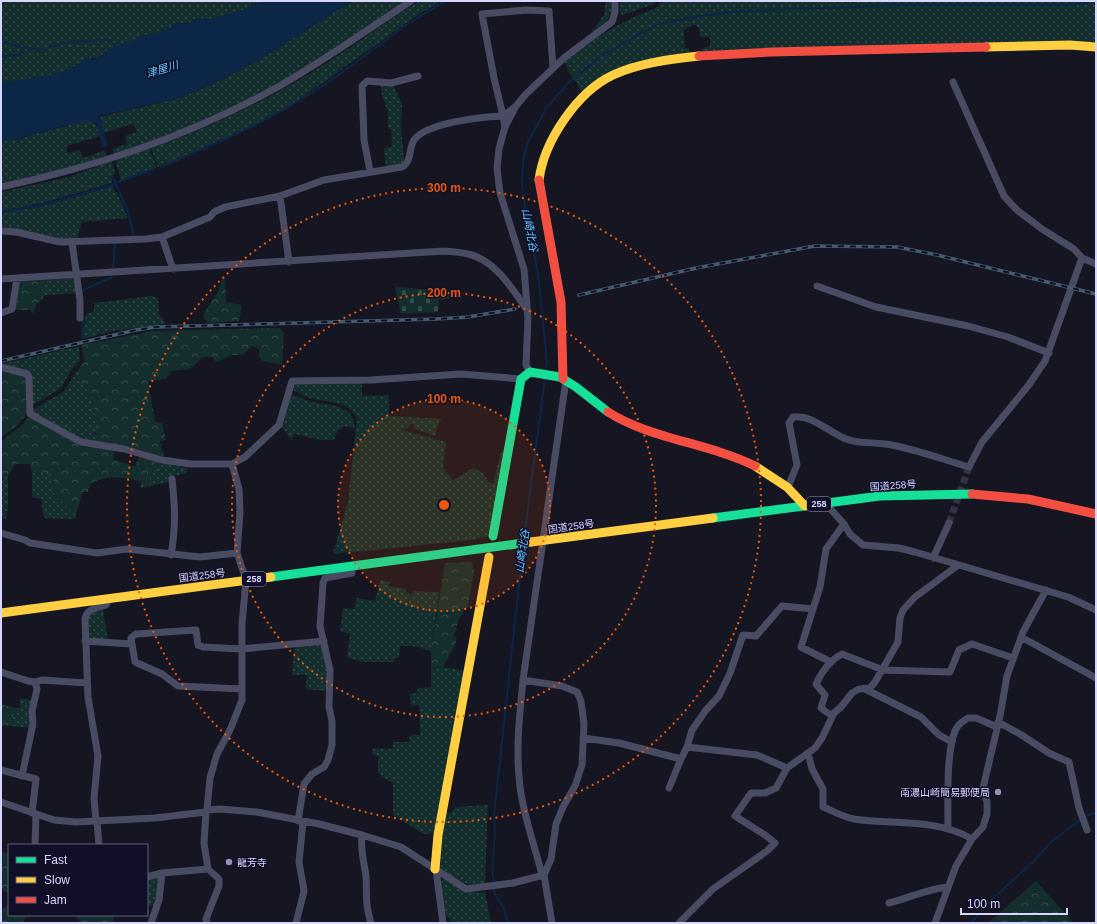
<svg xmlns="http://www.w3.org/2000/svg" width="1097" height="924" viewBox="0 0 1097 924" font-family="Helvetica,'Noto Sans JP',sans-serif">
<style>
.grass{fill:url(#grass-dots)}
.forest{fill:url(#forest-crowns)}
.cemetery{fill:url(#cemetery-stones)}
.water{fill:#0b2647}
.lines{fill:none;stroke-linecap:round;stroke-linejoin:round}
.stream{stroke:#0b2647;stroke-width:2}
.street-tunnel{stroke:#333243;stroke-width:7;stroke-dasharray:7 3.5;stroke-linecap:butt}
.street{stroke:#494b63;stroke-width:7}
.fast{stroke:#16e098;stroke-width:9}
.slow{stroke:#ffcf43;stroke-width:9}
.jam{stroke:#f24e42;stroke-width:9}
.rail-casing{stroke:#425c6b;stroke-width:3.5}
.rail{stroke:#110f28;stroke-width:2;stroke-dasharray:6;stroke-linecap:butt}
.ring{fill:none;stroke:#e8590c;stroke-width:2;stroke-dasharray:2 4}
.poi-dot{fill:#9392b2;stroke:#110f28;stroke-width:1.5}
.labels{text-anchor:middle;stroke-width:3;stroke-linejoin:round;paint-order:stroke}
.shield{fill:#110f28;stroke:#9b9abe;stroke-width:1}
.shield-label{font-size:9px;font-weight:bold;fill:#d6d6ff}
.street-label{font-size:10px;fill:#d6d6ff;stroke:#110f28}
.poi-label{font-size:10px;fill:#d6d6ff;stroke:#110f28;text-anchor:end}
.water-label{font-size:11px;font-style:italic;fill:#64c6ff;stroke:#110f28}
.centre{fill:#e8590c;stroke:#110f28;stroke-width:2}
.ring-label{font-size:12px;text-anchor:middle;font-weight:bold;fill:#e8590c;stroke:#110f28;stroke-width:3;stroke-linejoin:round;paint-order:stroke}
</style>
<defs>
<pattern id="grass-dots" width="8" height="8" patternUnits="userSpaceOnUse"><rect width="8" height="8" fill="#132e2c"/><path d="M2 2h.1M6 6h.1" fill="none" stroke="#354c4c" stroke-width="1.8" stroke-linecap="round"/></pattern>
<pattern id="forest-crowns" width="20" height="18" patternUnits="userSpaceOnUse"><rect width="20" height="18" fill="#132e2c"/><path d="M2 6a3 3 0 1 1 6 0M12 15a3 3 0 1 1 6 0" fill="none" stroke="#354c4c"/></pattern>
<pattern id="cemetery-stones" width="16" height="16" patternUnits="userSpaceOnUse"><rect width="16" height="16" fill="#132e2c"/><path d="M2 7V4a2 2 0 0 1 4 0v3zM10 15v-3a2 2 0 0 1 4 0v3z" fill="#354c4c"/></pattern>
</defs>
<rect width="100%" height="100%" fill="#161522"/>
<path class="grass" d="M1 1H262L244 10 215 18H199L189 23 177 24 160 33 148 34 104 53C100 59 93 58 87 59 80 61 73 69 65 71 46 78 23 82 3 82L1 80Z
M352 1H406C362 30 319 61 273 87 223 115 168 135 114 154L112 149 127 144 125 136 137 132 134 125 132 124 103 133 102 125 98 117 176 99 215 83 259 60Z
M419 1H445L422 12 296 102 242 131 158 167 151 148C214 126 273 98 328 62 359 42 388 20 419 1Z
M606 1H612C612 21 605 23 590 34L604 15Z
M620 1H656L655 4 622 15 620 11Z
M662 1H1096V43L701 53 702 48 710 46V37H700L699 29 696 25H692L684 30 685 48H689L690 54 654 60 583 93 566 67 565 61C589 42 613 26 641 14 649 11 658 9 662 1Z
M381 84 393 85 402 103 401 127 404 161 400 165 386 166 384 148 392 147 391 129H388V112L382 95Z
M78 122C94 121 96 120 100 136L66 146 68 153 80 150 83 158 105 150 106 156 49 173 1 183V141L12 139 17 140C37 131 58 130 78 122Z
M149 148 157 167 121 180 115 160Z
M112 161 115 173 112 176V183L43 203 1 211V192L69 177Z
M113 186 115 192H117L128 218 82 222 77 239 59 240 1 229V213L43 206Z
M73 278 76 293 46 295 37 304 45 280Z
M152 296 158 298 159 314 166 324 113 331 82 339 86 314 94 311V303Z
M79 346 80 360 72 369 61 388 33 405 1 364Z
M74 376C97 393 95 416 96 442L75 437 45 418 33 413 34 409 63 392Z
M299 383H362V396L389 395V416L442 419 438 423 435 436 415 429 414 424H410L408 429 402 428V430L446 442 443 468 453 480 473 468 482 472 489 482 493 484 500 455 505 448 490 536 472 540 333 554 348 502 357 419C348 399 327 403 309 398 304 396 299 393 294 391V386Z
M292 394C297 396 303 399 309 401 324 405 358 404 354 429 344 422 337 430 334 440H319L295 434 291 440 282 427Z
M156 462 188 468 187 473 169 477V482L141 488V481L146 483 149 481Z
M32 473 52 474 55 496C63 501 68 509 76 515V519L44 518 41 499 32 497Z
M1 474 8 476V505L6 519 1 518Z
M380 580 390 582 389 586 405 589 407 593 411 595 414 591 439 592 431 651 413 646H400L399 658H394V662H362L347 657 350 634 340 631 343 608 354 609 357 598 375 601Z
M103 610 108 640 89 639 87 616 92 612Z
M319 643 323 645 328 669 327 691 305 689 307 675H292L295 645Z
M444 667 464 671 434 833 424 834 393 815V783C378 775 376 774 379 757L372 754 373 748 393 749V742H409L410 735H420L419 705 411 706 410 694 417 693 418 688 431 687V668Z
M20 698 32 700 30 728 11 726 15 708H20Z
M488 805 485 884 468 885 440 869 445 812 451 813 455 807Z
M159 876 156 906H147V878Z
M444 878C458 889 467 894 485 892L491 923H452L444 912 441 882Z"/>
<path class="forest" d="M223 276 225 277 226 302 242 305 239 321 208 323 203 317 205 311 218 292Z
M45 280 33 314 30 310H15L19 281Z
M280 328 284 333 282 365 262 361 259 357V349L252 346 243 355H232L220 361H215L213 357H202L191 369 171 371 166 379 148 381 155 422 162 423 166 440 160 441 164 457 138 449 96 442C95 416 97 393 74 376L84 361 82 345 152 331Z
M1 368 27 378V414L15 428 1 437Z
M31 417 82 446 115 451 113 459 133 466H135L140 456 156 462 149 481 146 483C128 477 106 474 90 484L88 492H83L76 515C68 509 63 501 55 496L52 474 32 473 30 464H15L8 476 1 474V441L20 427 28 418Z
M472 562 474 573 468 606 459 619 454 636 457 638C455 651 447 656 444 667L431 668V651L445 563Z
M1 704 15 708 11 726 1 725Z
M1 853H9V893L1 890Z
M1036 881 1074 923H988Z
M9 905V915H26L23 923H1V909Z
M74 915H114V923H81Z"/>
<path class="cemetery" d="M395 287 451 291 452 298 439 300 438 312 401 314Z"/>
<path class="water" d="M262 1H352L259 60 214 83 176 99 98 116 101 119 107 146 102 147 97 124C87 116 39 134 24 136L19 141 16 139 1 141V80L3 82 23 80 64 72 86 59 92 60 102 56 105 51 148 34 160 33 177 24 189 23 199 18H215L244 10Z"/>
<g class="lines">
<path class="stream" d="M1 44 6 42 18 47 41 50 64 43 109 40 118 48
M1 57 21 54 25 47
M161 167C214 144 268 122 316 90 361 62 399 25 447 1
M112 175 128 212 134 236
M115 183 154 169
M1 212 43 205 116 184
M113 268 115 245 117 242
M81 291 112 277
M82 338 83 317
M546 371 547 362 538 273 526 216 522 184 523 162 527 144 547 107 569 82 601 56 658 24 706 15 742 11 904 5H1074L1089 1
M524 538 545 378
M1084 817 1096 812
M494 884 492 869 495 834 494 815 523 548
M494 888 495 895 504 908 508 923
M971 923 990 901 1035 860 1051 842 1080 820"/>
<path class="street-tunnel" d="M949 523 969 467"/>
<path class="street" d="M953 82 1004 196 1017 210 1042 229 1074 249 1082 258 1096 264
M515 107 503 116 494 78 482 14 526 10 549 11 553 68
M370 171 364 140 362 86 367 81 391 83 418 76
M1 187C95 167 189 136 274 89 321 63 365 31 411 1
M280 196 289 262
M1 231 16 232 60 242 146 239 162 237 210 217 214 212 225 207 280 196 324 180 402 167C413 160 408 149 414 140 427 122 483 117 503 116L505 127
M162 237 173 269
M72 242 80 300V318
M1 279 444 251C455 252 467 252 477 257 499 266 515 293 528 311
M817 286 876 307 968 326 1008 337 1049 353
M1 313 12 309 17 278
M1 367 27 374 29 377 30 414 81 442 124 449 162 460 191 464H232L245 457 279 425 292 381 371 380 461 374 521 379
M530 372 526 365 528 318 524 269 500 193 497 168 499 149 505 127 516 106 526 94 565 57 612 22 615 12V1
M788 487 797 465 789 423 793 417C812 414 828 432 846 439 859 444 872 442 885 444 913 448 941 459 969 467L982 442 1028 386 1045 361 1082 258
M826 504 844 524 850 534 863 545 899 548 915 552 1068 597 1096 610
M1 533 25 540 30 543 97 553 127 549 200 557 237 553
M171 555C176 527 175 507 172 479
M933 558 949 523
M1021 637 1096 678
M85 641 132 644
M831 662 801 647 820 587 826 549 844 524
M1 672 28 681 35 682 37 689 32 711 33 724 22 776
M523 680C520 712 516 744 519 776 521 808 533 840 541 871L544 875
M35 682 42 680 87 683
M242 689 178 686 162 674 135 662 131 638 136 634 196 630 198 645 203 647 242 649 324 641
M865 689 921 717 939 735 952 742
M832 716 821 708 825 695 816 684C822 671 829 661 842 654L883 670 950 672 959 650 972 644 1013 658
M998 722 1020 734 1049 753 1069 762 1079 808 1087 830
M583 738 619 743 681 759 687 747 757 755 787 768
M687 747 692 730 706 710 719 696 730 673 743 635 756 636 782 606 813 609
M808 753 812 769 823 789V807C833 811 843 817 854 819 893 825 936 818 972 839
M1 770 36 779 32 813
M669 788 681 759
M1 802 54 820 76 822 155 818 206 812 207 810 220 809 257 812 319 824 362 835 401 847 466 889 513 883 544 875
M207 810 210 778 217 754 230 730 242 700V624L246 580 237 553 240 513 239 489 232 464
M206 812 204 843 208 869 219 879V886L206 919 207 923
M298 821 304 784 312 774 324 767 328 760 332 745V721L329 707 330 670 320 626 323 583 325 578 352 573 351 566
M96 822 94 798 98 756 88 697 85 619C87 608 97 608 106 605L109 599
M97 822 99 845
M948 829C948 805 946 752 955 731 957 725 963 721 968 718H976L997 727
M362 835C360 849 364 862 366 876 367 894 365 905 371 923
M35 845 36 814
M436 870 443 923
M147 877 162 873 208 869
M889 903C909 898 927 889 948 887
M151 923 159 900 162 873
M296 923 304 891 299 862 303 822
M552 923 544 875 551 859 556 824 563 807 575 786 582 765 584 724 581 701 577 692 562 686 523 680 566 380
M679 923 713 889 767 851 775 843 765 835 735 816 751 793H765L776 788 787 768 815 748 822 738 834 713 841 707 852 693 859 689 870 688 875 682 898 642 900 618 903 610 915 597 957 566
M935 923 956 866 972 839 983 827 987 814V802L983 788 1000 716 1007 676 1023 632 1046 590"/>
<path class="fast" d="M713 518 880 496 972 494
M493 536 521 379 530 372 560 377 576 387 608 412
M271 577 531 542"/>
<path class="slow" d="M986 47 1070 45 1096 47
M539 180C544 141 577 92 613 75 639 63 671 59 699 56
M755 466 787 487 805 506
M531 542 713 518
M1 613 271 577
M435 869 438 835 489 557"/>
<path class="jam" d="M699 56 771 52 986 47
M539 180 561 302 563 379
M608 412C650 439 709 443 755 466
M972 494 1028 499 1096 514"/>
<defs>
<path id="rail" d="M579 295 696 268 815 246 897 247 937 255 1096 294
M1 361 136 330 156 327 436 319 468 317 515 309"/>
</defs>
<use href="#rail" class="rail-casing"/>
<use href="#rail" class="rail"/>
</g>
<circle cx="444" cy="505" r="106" fill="#e8590c" fill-opacity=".12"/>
<g class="ring">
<circle cx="444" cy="505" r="106"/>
<circle cx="444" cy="505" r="212"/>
<circle cx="444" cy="505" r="317"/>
</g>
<g class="poi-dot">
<circle cx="998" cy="792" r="4"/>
<circle cx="229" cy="862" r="4"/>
</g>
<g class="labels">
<g class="shield">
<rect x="807" y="497" width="24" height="14" rx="3"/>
<rect x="242" y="572" width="24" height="14" rx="3"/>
</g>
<g class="shield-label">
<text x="819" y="507">258</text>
<text x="254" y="582">258</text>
</g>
<g class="street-label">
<text transform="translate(893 485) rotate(-4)" y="4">国道258号</text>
<text transform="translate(571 526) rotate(-8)" y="4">国道258号</text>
<text transform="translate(202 575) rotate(-7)" y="4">国道258号</text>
</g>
<g class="poi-label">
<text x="990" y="796">南濃山崎簡易郵便局</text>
<text x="237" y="866" text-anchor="start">龍芳寺</text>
</g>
<g class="water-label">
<text transform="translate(162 69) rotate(-17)" y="4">津屋川</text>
<text transform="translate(530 230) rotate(79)" y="4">山崎北谷</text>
<text transform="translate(522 551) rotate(-82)" y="4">山崎北谷</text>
</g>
</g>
<circle cx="444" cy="505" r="6" class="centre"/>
<g class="ring-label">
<text x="444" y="192">300 m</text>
<text x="444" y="297">200 m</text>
<text x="444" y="403">100 m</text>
</g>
<rect width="1097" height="924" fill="none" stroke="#d6d6ff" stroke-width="4"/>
<rect x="8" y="844" width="140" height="72" fill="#110f28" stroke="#605f7e"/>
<rect x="16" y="857" width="20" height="6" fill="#16e098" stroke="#605f7e"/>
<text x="44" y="864" font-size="12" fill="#d6d6ff">Fast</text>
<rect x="16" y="877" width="20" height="6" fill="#ffcf43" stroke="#605f7e"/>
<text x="44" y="884" font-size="12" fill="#d6d6ff">Slow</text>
<rect x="16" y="897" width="20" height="6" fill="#f24e42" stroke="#605f7e"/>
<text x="44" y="904" font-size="12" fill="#d6d6ff">Jam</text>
<path d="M961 908v6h106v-6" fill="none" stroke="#d6d6ff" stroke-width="2"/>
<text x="967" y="908" font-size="12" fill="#d6d6ff" stroke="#110f28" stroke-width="3" paint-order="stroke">100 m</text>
</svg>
